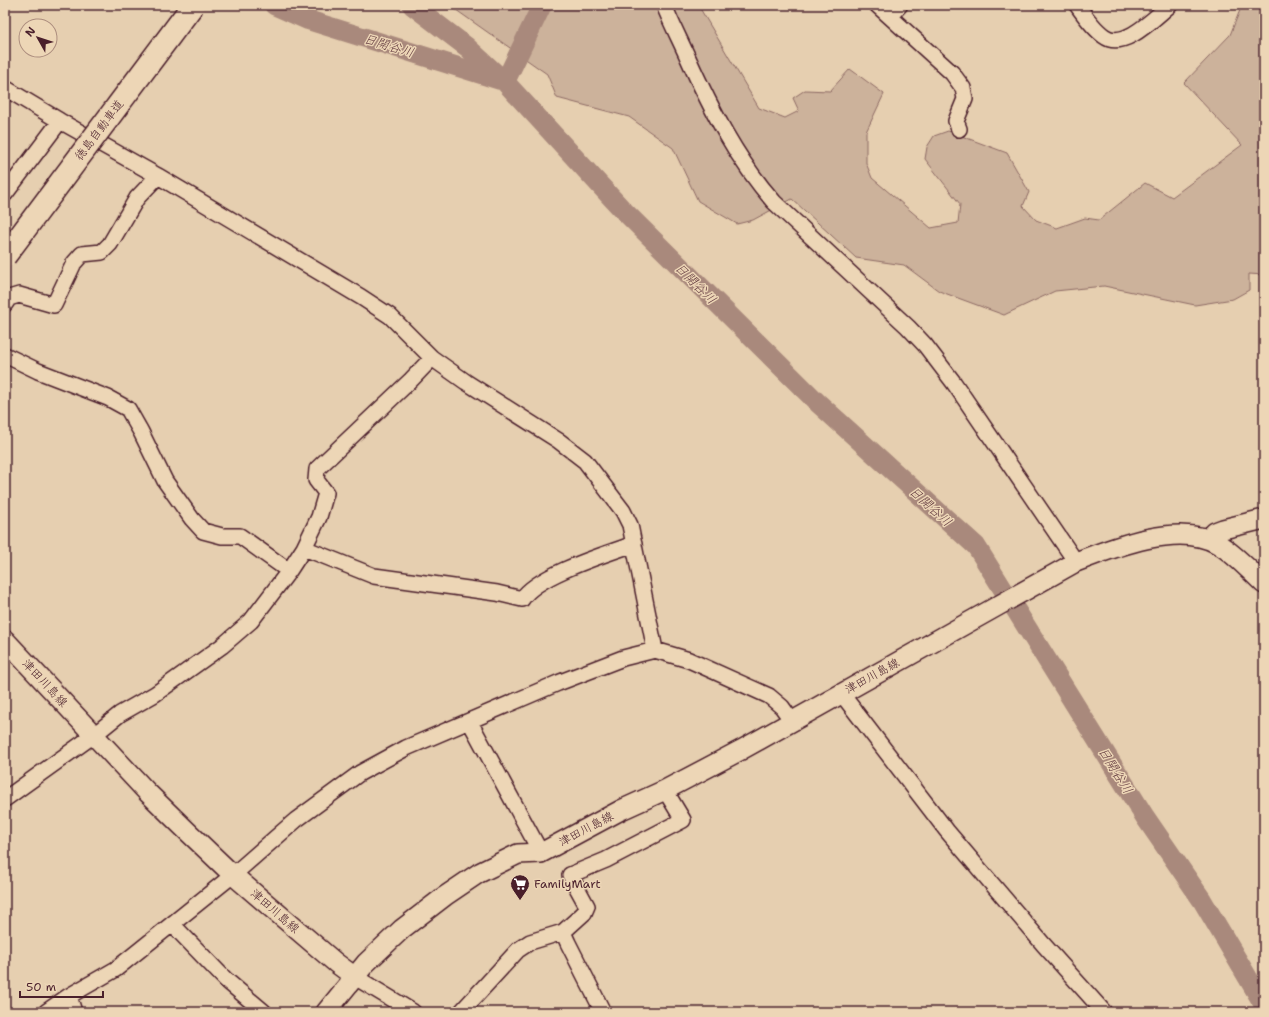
<svg xmlns="http://www.w3.org/2000/svg" width="1269" height="1017" viewBox="0 0 1269 1017" font-family="'Shantell Sans','Klee One',sans-serif">
<style>
.green{fill:#ccb29b;stroke:#8b6863}
.lines{fill:none;stroke-linecap:round;stroke-linejoin:round}
.river{stroke:#a9897b;stroke-width:20}
.minor-casing{stroke:#4a1f2b;stroke-width:18}
.major-casing{stroke:#4a1f2b;stroke-width:22}
.minor{stroke:#edd6b6;stroke-width:15}
.major{stroke:#edd6b6;stroke-width:19}
.highway-bridge-casing{stroke:#4a1f2b;stroke-width:25;stroke-linecap:butt}
.highway-bridge{stroke:#edd6b6;stroke-width:22}
.labels{text-anchor:middle;stroke-width:3;stroke-linejoin:round;paint-order:stroke}
.street-label{font-size:12px;fill:#4a1f2b;stroke:#edd6b6}
.poi-label{font-size:12px;fill:#4a1f2b;stroke:#edd6b6;text-anchor:start}
.water-label{font-size:13px;font-style:italic;fill:#623a3f;stroke:#edd6b6}
</style>
<rect width="100%" height="100%" fill="#e6cfb0"/>
<filter id="ink" filterUnits="userSpaceOnUse"><feTurbulence type="fractalNoise" baseFrequency=".025" numOctaves="2"/><feDisplacementMap in="SourceGraphic" scale="8" xChannelSelector="R" yChannelSelector="G"/><feConvolveMatrix kernelMatrix="1 2 1 2 8 2 1 2 1" color-interpolation-filters="sRGB"/></filter>
<g filter="url(#ink)">
<path class="green" d="M449 5H698L759 108 785 118 799 111 793 98 805 90 830 91 850 69 884 94 866 132V163L872 178 931 228 958 223 960 204 925 159 927 147 934 136 948 131 1007 153 1029 192 1023 206 1036 220 1057 228 1085 218 1099 220 1145 183 1172 197 1242 145 1184 83 1230 35 1242 5H1264V275L1249 274V290L1233 299 1195 305 1104 286 1055 291 1004 315 939 291 904 265 856 258 792 199 753 220 737 224 698 201 673 148 629 117 557 98 547 74Z"/>
<g class="lines">
<path class="river" d="M274 5 308 20 500 80
M412 5 467 47 505 82 621 208 818 403 976 546 1145 817 1202 900 1264 1005
M505 82 542 5"/>
<defs>
<path id="minor" d="M664 5C671 23 680 40 688 58 711 109 737 160 774 202L908 327 925 345 954 383 1076 562
M877 5 952 73 963 88 965 99 956 121 959 129
M1077 5C1084 15 1093 28 1104 36 1124 51 1155 17 1170 5
M890 16 900 5
M5 88 60 121 158 176 361 297 390 316 432 358 466 382 559 441 585 461 623 511 630 525 655 650
M5 194 60 121
M5 304 9 298 19 295 54 305 74 263 82 254 102 252 110 244 137 198 158 176
M5 355 38 371 108 398 128 409 141 432 165 481 192 519 203 531 222 536H240L289 571
M304 548 374 576 497 593 522 599C537 575 606 554 634 544
M841 693 947 831 1043 944 1104 1012
M470 722 541 853
M5 799 94 735 120 714 155 694 222 646 251 621 289 571 304 548 319 517 326 493 316 480 317 469 411 380 432 358
M172 924 226 980 264 1012
M563 932 584 913 587 906 570 875 606 860 683 820 665 790
M355 977 413 1012
M69 996 74 1012
M46 1012 69 996 116 969 233 875 296 820 360 773 406 748 558 683 623 658 655 650 689 660 769 696 782 707 792 721
M461 1012 518 950 530 942 563 932 568 943 603 1012"/>
<path id="major" d="M1208 539 1215 532 1223 529 1264 519
M5 640 148 793 187 831 233 875 336 963 355 977
M326 1012 366 963 402 929 445 896 479 873 518 854 541 853 621 810 665 790 741 750 1076 562C1114 547 1180 521 1218 544 1235 554 1249 570 1264 584"/>
</defs>
<use href="#minor" class="minor-casing"/>
<use href="#major" class="major-casing"/>
<use href="#minor" class="minor"/>
<use href="#major" class="major"/>
<defs>
<path id="highway-bridge" d="M5 256 193 5"/>
</defs>
<use href="#highway-bridge" class="highway-bridge-casing"/>
<use href="#highway-bridge" class="highway-bridge"/>
</g>
</g>
<defs>
<symbol id="supermarket-pin" viewBox="-11 -11 22 30"><path d="M0 17L-7.5 6A9.5 9.5 0 1 1 7.5 6Z" fill="#4a1f2b" stroke="#edd6b6"/><path d="M-6-5.5h2.5l.6 2H6L4.5 2H-2.5L-4.4-4H-6ZM-1.5 3.2a1.3 1.3 0 1 0 .1 0ZM3 3.2a1.3 1.3 0 1 0 .1 0Z" fill="#fff"/></symbol>
</defs>
<g fill-rule="evenodd">
<use href="#supermarket-pin" x="509" y="873" width="22" height="30"/>
</g>
<g class="labels">
<g class="street-label">
<text transform="translate(99 130) rotate(-53)" y="4">徳島自動車道</text>
<text transform="translate(872 676) rotate(-29)" y="4">津田川島線</text>
<text transform="translate(45 683) rotate(47)" y="4">津田川島線</text>
<text transform="translate(586 829) rotate(-28)" y="4">津田川島線</text>
<text transform="translate(275 911) rotate(41)" y="4">津田川島線</text>
</g>
<g class="poi-label">
<text x="534" y="888">FamilyMart</text>
</g>
<g class="water-label">
<text transform="translate(389 45) rotate(17)" y="5">日開谷川</text>
<text transform="translate(696 283) rotate(45)" y="5">日開谷川</text>
<text transform="translate(931 506) rotate(42)" y="5">日開谷川</text>
<text transform="translate(1116 770) rotate(58)" y="5">日開谷川</text>
</g>
</g>
<rect width="1269" height="1017" fill="none" stroke="#edd6b6" stroke-width="20"/>
<rect x="10" y="10" width="1249" height="997" fill="none" stroke="#4a1f2b" stroke-width="1.5" filter="url(#ink)"/>
<g transform="translate(38 38) rotate(309)"><circle r="19" fill="#edd6b6" stroke="#ac8d7e"/>
<path d="M0-3L7 15L0 10L-7 15Z" fill="#4a1f2b"/>
<text y="-6" font-size="11" font-weight="bold" text-anchor="middle" fill="#4a1f2b">N</text>
</g>
<path d="M20 991v6h83v-6" fill="none" stroke="#4a1f2b" stroke-width="2"/>
<text x="26" y="991" font-size="12" fill="#4a1f2b" stroke="#edd6b6" stroke-width="3" paint-order="stroke">50 m</text>
</svg>
